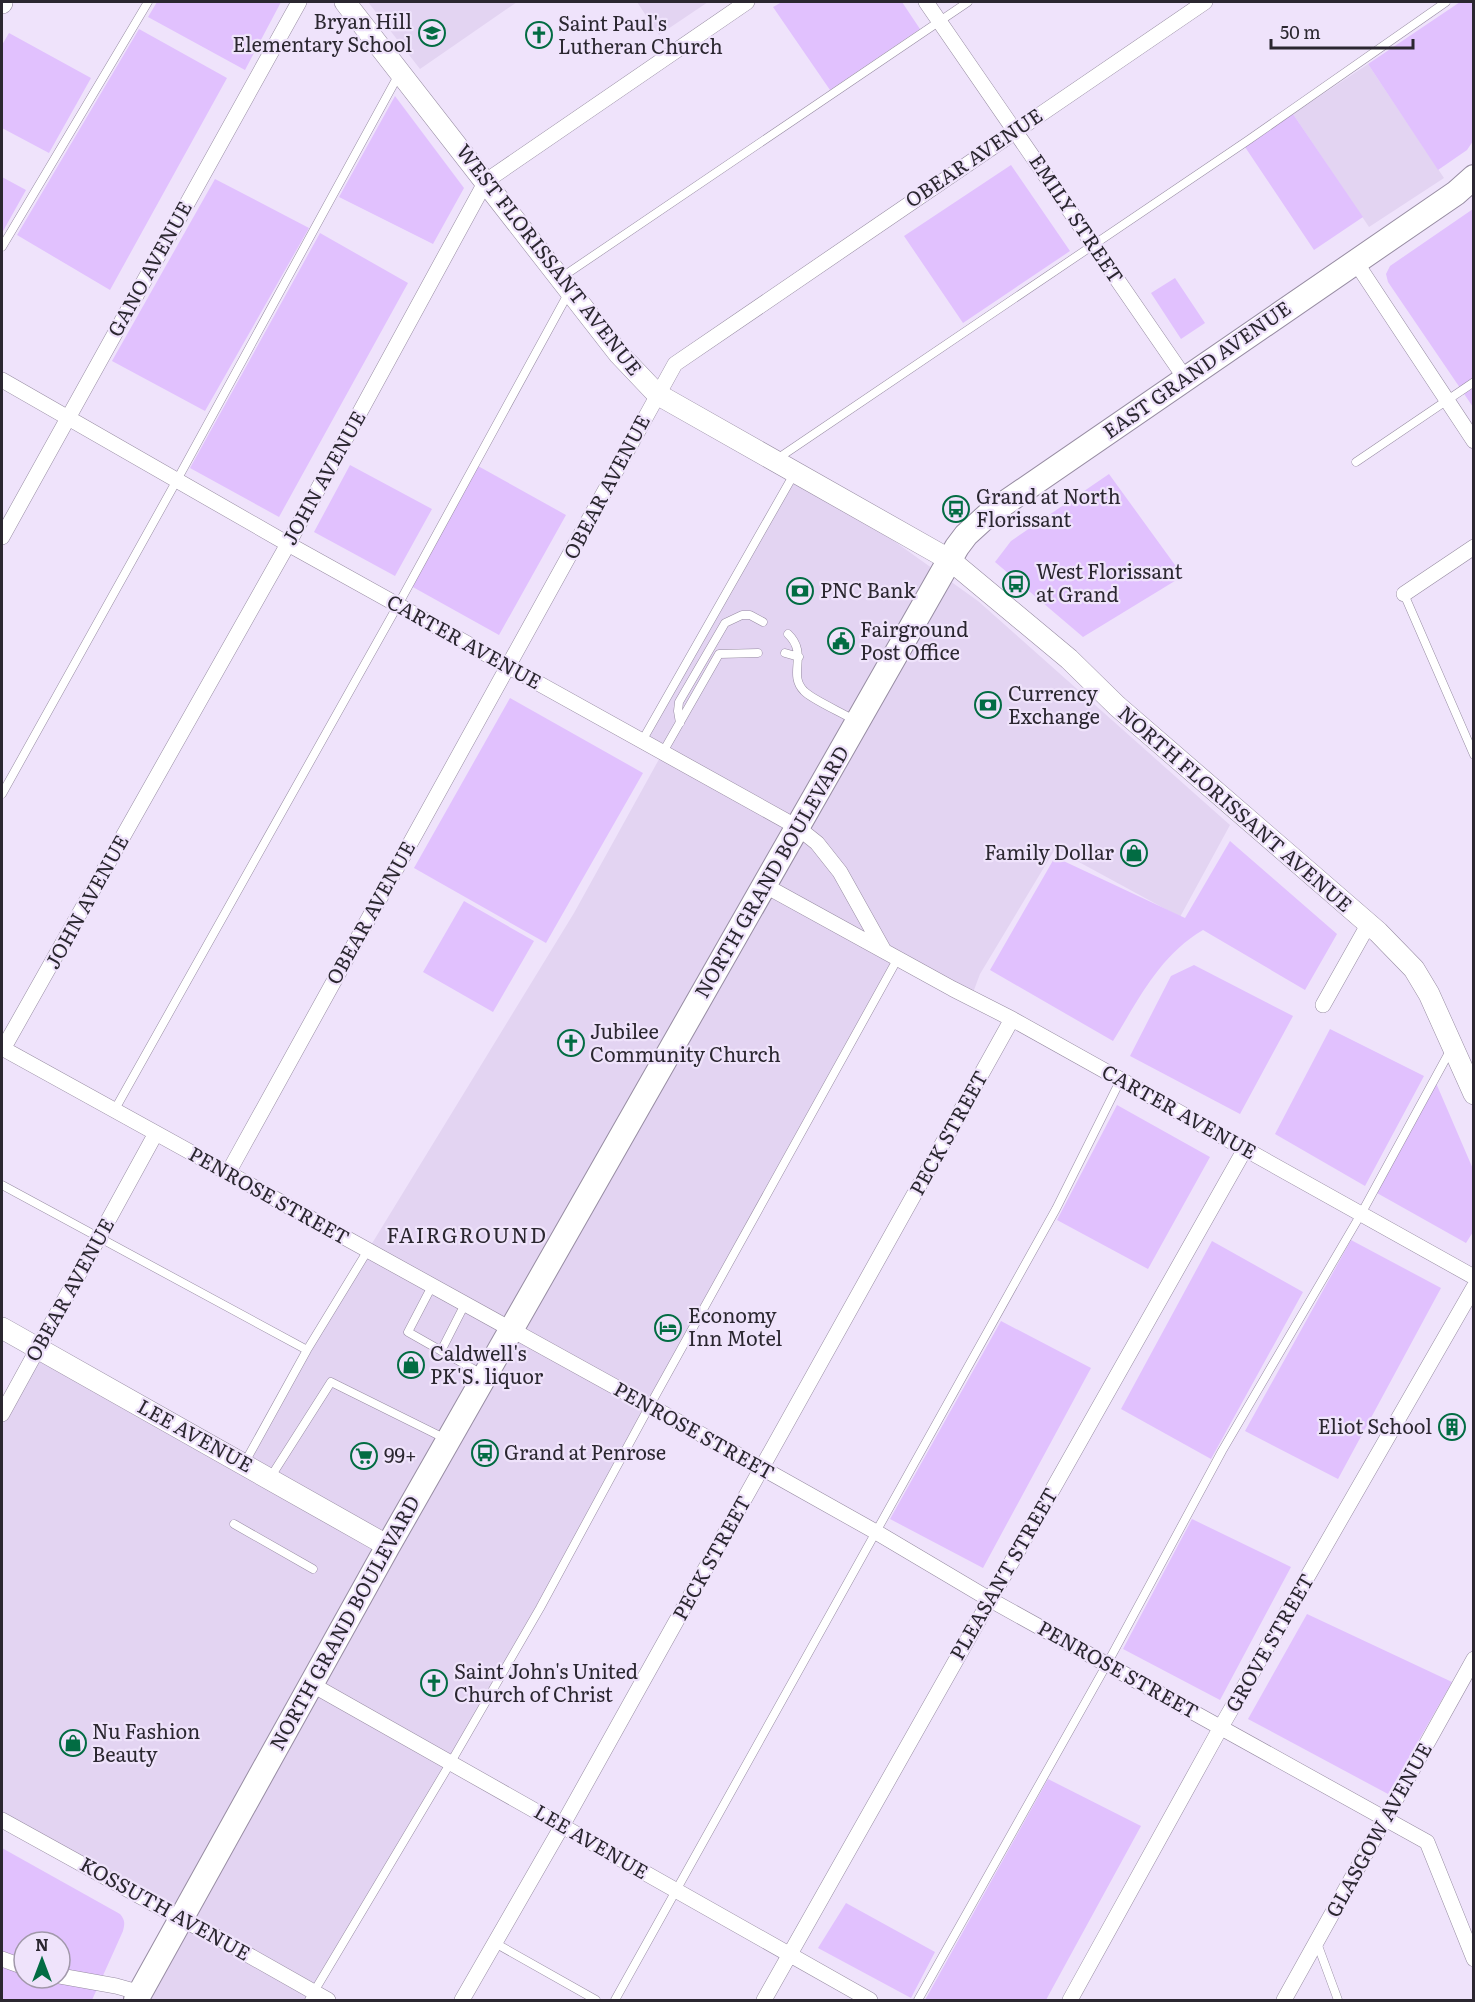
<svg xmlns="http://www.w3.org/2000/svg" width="1475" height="2002" viewBox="0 0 1475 2002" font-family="Literata,serif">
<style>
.built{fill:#e3d4f2}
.green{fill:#e1c1fe;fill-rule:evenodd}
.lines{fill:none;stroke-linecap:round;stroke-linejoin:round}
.lane-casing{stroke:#978ca2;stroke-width:9}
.street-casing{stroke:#978ca2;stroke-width:16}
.secondary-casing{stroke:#978ca2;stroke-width:22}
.primary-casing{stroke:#978ca2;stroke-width:26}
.lane{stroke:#fff;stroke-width:8}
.street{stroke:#fff;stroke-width:15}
.secondary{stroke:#fff;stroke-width:21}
.primary{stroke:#fff;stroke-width:24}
.labels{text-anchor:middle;stroke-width:4.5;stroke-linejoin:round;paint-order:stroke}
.poi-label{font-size:20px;fill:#2b2730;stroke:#efe3fb;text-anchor:start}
.street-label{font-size:20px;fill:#2b2730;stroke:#efe3fb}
.neighbourhood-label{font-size:21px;letter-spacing:1.5px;fill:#2b2730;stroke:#efe3fb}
</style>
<rect width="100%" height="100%" fill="#efe3fb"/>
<path class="built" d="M368 2H517L420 69Z
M637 2H708L659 35Z
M1368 64 1444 178 1369 227 1293 114Z
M796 471 978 601 1230 825 1180 917 1055 849 980 974 971 998 899 958 451 1762 310 2000H136L180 1919 2 1820V1413L38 1348 244 1463 368 1250 574 913 663 752 642 741Z"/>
<path class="green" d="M157 2H281L245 70 148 17Z
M782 2H902L920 29 830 90 773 7Z
M1460 2H1473V141L1467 150 1438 170 1368 64Z
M139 29 227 78 110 290 17 235Z
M9 33 91 78 49 153 2 128V45Z
M395 96 464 188 433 244 339 197Z
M1293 114 1363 217 1314 250 1245 147Z
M1011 165 1070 251 963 323 904 236Z
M2 177 26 190 2 233Z
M215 179 309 228 205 411 112 361Z
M1473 209V407L1388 282 1386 274 1390 266Z
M320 233 408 283 279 517 190 468Z
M1175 278 1205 323 1181 339 1151 293Z
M350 465 432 509 395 576 314 532Z
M478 466 566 515 499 635 411 586Z
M1109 474 1183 576 1083 637 995 562 1011 541Z
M510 698 643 773 546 943 414 868Z
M1230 841 1337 934 1305 990 1203 930C1159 956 1139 999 1113 1041L990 970 1055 857 1185 918Z
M464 901 534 941 493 1012 423 972Z
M1194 965 1293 1016 1240 1114 1130 1056 1171 976Z
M1330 1029 1424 1076 1365 1186 1275 1134Z
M1436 1083 1473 1169V1232L1466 1243 1377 1193Z
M1117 1105 1210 1157 1148 1269 1057 1220Z
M1351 1240 1441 1288 1338 1479 1245 1431Z
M1212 1241 1303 1292 1211 1459 1121 1409Z
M1001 1321 1091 1368 983 1568 890 1519Z
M1192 1519 1291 1567 1220 1700 1123 1649Z
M1307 1614 1452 1682 1388 1794 1248 1719Z
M1048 1779 1141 1826 1046 2000H925Z
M2 1848 120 1914C125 1920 125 1923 123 1931L92 2000H2ZM24 1942H60V1978H24Z
M846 1903 935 1952 911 1998 818 1948Z"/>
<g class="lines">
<defs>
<path id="lane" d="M2 247 148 2
M562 277 968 2
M777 459 1247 141 1446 2
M1356 462 1474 382
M1404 594 1474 755
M788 634C809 654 787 674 804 691 811 699 843 713 854 720
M785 653 799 657
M680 723 678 711 679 702 725 623 742 615H750L763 622
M642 741 794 474
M663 752 719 654 758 653
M2 794 177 480 398 76
M114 1111 398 605 568 294
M2 1185 307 1350
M432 1286 408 1332 482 1374
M441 1351 465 1304
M244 1464 307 1350 368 1250
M270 1478 331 1382 446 1439
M234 1524 313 1569
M495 1943 596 2000
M1317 1943 1338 2000
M309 2000 451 1762 540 1608 649 1407 898 958
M615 2000 1056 1209 1121 1079
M918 2000 1107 1664 1222 1451 1361 1214 1451 1049"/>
<path id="street" d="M926 2 1185 378
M1355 261 1474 441
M2 380 288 544 797 827 817 843 840 872 883 949
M2 537 299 2
M1404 594 1474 547
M764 885 953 989 1012 1019 1474 1277
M1323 1005 1368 925
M2 1048 762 1468 876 1532 989 1599 1427 1842 1474 1959
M3 1049 288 544 486 181 747 2
M228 1173 675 364 1205 2
M2 1414 156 1133
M311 1684 870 2000
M2 1820 181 1919 213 1935 328 2000
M2 1959 24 1967
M60 1976 116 1986 141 1993
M462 2000 562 1826 1012 1019
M764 2000 1245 1149
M1070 2000 1221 1727 1474 1287
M1284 2000 1474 1659"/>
<path id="secondary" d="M345 2 619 354 657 394 950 560 1069 659 1117 706 1378 932 1414 969 1429 994 1474 1094
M2 3V2
M2 1328 388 1546"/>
<path id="primary" d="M136 2000 388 1546 957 547 966 535 989 514 1456 193 1474 177"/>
</defs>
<use href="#lane" class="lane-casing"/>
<use href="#street" class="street-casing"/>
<use href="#secondary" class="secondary-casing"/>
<use href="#primary" class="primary-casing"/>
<use href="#lane" class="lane"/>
<use href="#street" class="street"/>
<use href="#secondary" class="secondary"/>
<use href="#primary" class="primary"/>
</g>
<defs>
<symbol id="school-ring" viewBox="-11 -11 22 22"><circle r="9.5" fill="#efe3fb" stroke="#026c43" stroke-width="1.5"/><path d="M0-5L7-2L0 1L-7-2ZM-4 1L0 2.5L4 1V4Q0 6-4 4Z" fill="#026c43"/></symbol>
<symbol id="church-ring" viewBox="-11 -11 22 22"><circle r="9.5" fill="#efe3fb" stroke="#026c43" stroke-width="1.5"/><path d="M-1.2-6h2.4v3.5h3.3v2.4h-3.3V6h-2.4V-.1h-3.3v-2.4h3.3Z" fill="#026c43"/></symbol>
<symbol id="bus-ring" viewBox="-11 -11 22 22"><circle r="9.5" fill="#efe3fb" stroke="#026c43" stroke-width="1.5"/><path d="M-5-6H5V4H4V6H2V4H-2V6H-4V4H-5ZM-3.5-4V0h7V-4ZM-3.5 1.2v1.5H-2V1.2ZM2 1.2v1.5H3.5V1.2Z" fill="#026c43"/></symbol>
<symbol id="bank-ring" viewBox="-11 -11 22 22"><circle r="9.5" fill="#efe3fb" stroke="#026c43" stroke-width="1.5"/><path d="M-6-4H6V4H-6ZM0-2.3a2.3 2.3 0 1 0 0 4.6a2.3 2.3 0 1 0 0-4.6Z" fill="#026c43"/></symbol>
<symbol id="civic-ring" viewBox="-11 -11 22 22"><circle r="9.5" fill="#efe3fb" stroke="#026c43" stroke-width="1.5"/><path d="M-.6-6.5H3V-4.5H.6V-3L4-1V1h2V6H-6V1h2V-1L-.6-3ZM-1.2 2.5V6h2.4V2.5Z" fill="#026c43"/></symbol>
<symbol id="shop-ring" viewBox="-11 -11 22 22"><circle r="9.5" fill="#efe3fb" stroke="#026c43" stroke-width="1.5"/><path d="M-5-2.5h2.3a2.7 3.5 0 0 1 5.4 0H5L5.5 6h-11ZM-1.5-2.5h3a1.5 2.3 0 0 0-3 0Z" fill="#026c43"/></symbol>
<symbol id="hotel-ring" viewBox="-11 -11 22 22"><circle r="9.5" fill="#efe3fb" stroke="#026c43" stroke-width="1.5"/><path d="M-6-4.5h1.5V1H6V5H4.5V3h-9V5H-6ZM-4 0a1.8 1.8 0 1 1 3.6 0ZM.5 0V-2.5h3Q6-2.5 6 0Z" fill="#026c43"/></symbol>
<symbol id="building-ring" viewBox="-11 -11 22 22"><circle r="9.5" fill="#efe3fb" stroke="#026c43" stroke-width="1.5"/><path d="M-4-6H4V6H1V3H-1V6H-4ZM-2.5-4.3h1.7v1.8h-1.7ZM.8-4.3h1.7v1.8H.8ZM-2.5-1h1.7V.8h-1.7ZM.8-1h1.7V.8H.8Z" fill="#026c43"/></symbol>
<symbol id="supermarket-ring" viewBox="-11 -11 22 22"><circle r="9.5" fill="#efe3fb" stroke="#026c43" stroke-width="1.5"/><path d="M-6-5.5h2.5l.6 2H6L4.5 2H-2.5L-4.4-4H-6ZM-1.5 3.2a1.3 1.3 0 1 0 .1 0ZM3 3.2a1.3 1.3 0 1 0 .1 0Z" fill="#026c43"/></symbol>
</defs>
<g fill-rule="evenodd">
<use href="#school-ring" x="417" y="18" width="30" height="30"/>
<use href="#church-ring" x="524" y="20" width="30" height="30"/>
<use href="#bus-ring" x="941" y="494" width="30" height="30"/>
<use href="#bus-ring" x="1001" y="569" width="30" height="30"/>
<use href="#bank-ring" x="785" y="576" width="30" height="30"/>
<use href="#civic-ring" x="826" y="626" width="30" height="30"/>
<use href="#bank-ring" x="973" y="690" width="30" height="30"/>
<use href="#shop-ring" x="1119" y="838" width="30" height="30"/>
<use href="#church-ring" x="556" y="1028" width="30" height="30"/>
<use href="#hotel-ring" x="653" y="1313" width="30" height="30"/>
<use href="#shop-ring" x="396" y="1350" width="30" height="30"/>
<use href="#building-ring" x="1437" y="1412" width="30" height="30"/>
<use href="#bus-ring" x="470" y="1438" width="30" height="30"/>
<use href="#supermarket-ring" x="349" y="1441" width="30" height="30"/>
<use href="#church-ring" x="419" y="1668" width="30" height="30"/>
<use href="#shop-ring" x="58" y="1728" width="30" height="30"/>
</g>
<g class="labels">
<g class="poi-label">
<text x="412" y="29" text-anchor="end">Bryan Hill<tspan x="412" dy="23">Elementary School</tspan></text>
<text x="558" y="31">Saint Paul's<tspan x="558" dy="23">Lutheran Church</tspan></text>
<text x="976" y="504">Grand at North<tspan x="976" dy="23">Florissant</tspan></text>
<text x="1036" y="579">West Florissant<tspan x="1036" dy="23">at Grand</tspan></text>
<text x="820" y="598">PNC Bank</text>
<text x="860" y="637">Fairground<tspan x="860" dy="23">Post Office</tspan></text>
<text x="1008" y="701">Currency<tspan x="1008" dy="23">Exchange</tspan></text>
<text x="1114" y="860" text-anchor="end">Family Dollar</text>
<text x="590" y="1039">Jubilee<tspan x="590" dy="23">Community Church</tspan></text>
<text x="688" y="1323">Economy<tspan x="688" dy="23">Inn Motel</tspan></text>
<text x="430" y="1361">Caldwell's<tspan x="430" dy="23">PK'S. liquor</tspan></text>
<text x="1432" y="1434" text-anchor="end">Eliot School</text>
<text x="504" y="1460">Grand at Penrose</text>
<text x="384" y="1463">99+</text>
<text x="454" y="1679">Saint John's United<tspan x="454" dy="23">Church of Christ</tspan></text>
<text x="92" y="1739">Nu Fashion<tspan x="92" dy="23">Beauty</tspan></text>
</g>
<g class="street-label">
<text transform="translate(974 158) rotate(-34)" y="7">OBEAR AVENUE</text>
<text transform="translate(1076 219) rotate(56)" y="7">EMILY STREET</text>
<text transform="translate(549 260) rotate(52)" y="7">WEST FLORISSANT AVENUE</text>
<text transform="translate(150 269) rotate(-61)" y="7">GANO AVENUE</text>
<text transform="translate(1197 370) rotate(-35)" y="7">EAST GRAND AVENUE</text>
<text transform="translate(324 478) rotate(-61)" y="7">JOHN AVENUE</text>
<text transform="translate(607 487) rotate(-62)" y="7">OBEAR AVENUE</text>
<text transform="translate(464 642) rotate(29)" y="7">CARTER AVENUE</text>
<text transform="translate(1235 809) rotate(41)" y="7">NORTH FLORISSANT AVENUE</text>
<text transform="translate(772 872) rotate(-60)" y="7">NORTH GRAND BOULEVARD</text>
<text transform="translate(87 902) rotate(-61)" y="7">JOHN AVENUE</text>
<text transform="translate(371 913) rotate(-61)" y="7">OBEAR AVENUE</text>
<text transform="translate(1179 1112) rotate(29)" y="7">CARTER AVENUE</text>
<text transform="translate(949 1133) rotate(-61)" y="7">PECK STREET</text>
<text transform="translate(269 1196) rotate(29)" y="7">PENROSE STREET</text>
<text transform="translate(70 1290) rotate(-61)" y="7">OBEAR AVENUE</text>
<text transform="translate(694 1431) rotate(29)" y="7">PENROSE STREET</text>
<text transform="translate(195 1436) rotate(29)" y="7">LEE AVENUE</text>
<text transform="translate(712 1558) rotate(-61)" y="7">PECK STREET</text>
<text transform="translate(1004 1574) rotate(-60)" y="7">PLEASANT STREET</text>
<text transform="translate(345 1623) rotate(-61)" y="7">NORTH GRAND BOULEVARD</text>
<text transform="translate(1270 1643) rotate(-60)" y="7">GROVE STREET</text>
<text transform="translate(1118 1670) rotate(29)" y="7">PENROSE STREET</text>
<text transform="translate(1379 1830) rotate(-61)" y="7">GLASGOW AVENUE</text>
<text transform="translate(591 1842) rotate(30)" y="7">LEE AVENUE</text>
<text transform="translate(165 1909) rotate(29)" y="7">KOSSUTH AVENUE</text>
</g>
<g class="neighbourhood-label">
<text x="467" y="1243">FAIRGROUND</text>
</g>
</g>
<rect width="1475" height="2002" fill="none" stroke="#2b2730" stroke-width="6"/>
<g transform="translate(42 1960)"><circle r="28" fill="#efe3fb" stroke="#a198aa" stroke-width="1.5"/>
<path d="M0-4.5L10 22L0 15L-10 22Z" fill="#026c43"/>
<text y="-9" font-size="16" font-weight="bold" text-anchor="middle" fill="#2b2730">N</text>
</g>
<path d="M1271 39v9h142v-9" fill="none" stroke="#2b2730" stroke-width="3"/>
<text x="1280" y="39" font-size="18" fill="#2b2730" stroke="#efe3fb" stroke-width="4.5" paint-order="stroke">50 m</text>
</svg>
